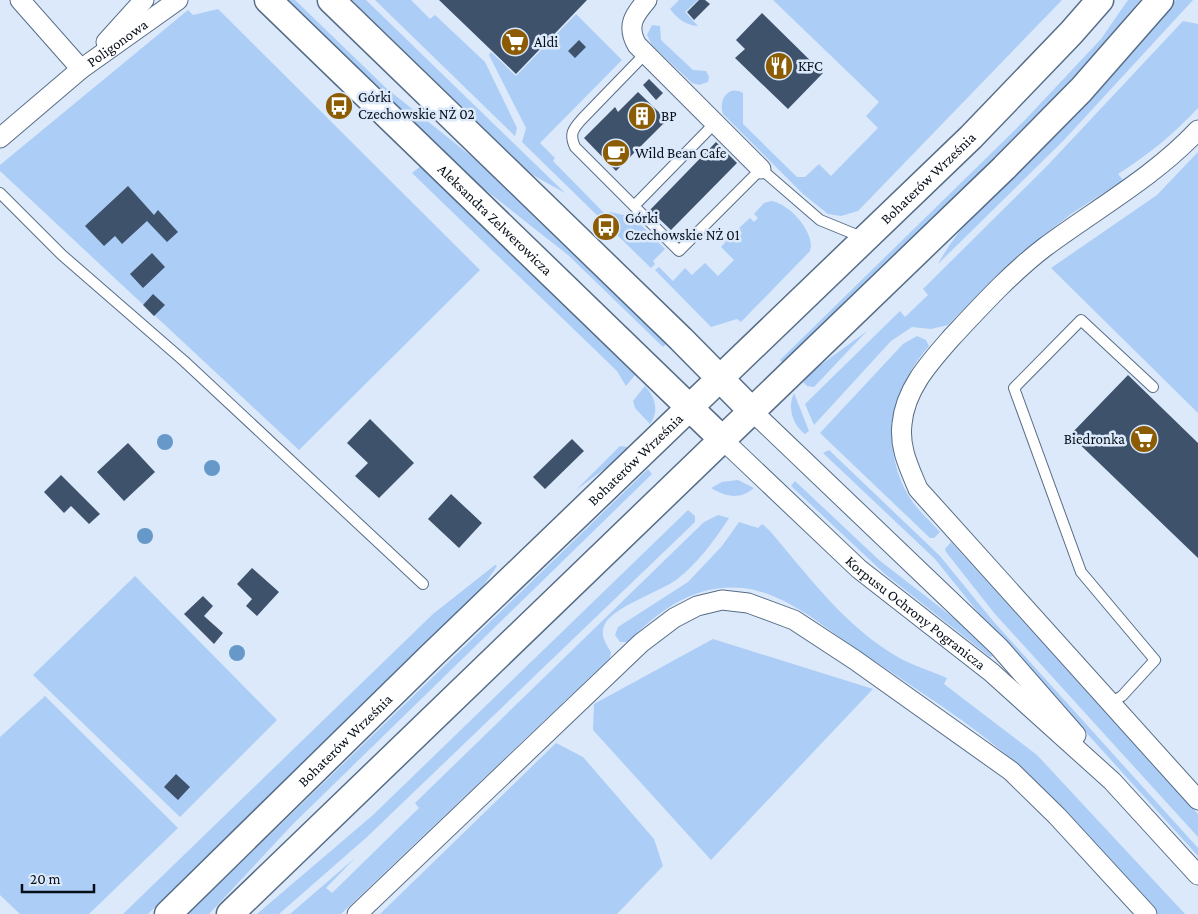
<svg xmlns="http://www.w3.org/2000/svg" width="1198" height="914" viewBox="0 0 1198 914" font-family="'Crimson Pro',serif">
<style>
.green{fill:#accdf5}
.building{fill:#3e526b}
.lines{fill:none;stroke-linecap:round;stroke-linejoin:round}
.lane-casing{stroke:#576d87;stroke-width:12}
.street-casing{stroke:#576d87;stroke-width:21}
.secondary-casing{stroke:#576d87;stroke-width:29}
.lane{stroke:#fff;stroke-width:10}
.street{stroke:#fff;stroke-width:19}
.secondary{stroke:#fff;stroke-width:26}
.tree{fill:#6698c9}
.labels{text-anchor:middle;stroke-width:5;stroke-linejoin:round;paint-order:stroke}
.poi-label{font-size:15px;fill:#070f19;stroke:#dbe9fb;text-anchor:start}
.street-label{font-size:15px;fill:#070f19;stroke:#dbe9fb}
</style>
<rect width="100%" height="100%" fill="#dbe9fb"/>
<path class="green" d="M287 0H295L386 88 481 164 666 344 663 347 568 255 478 184Z
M352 0H366L565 193 531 174Z
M375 0H411L430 19 435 15 485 62 517 128 515 136Z
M679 0H698L685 12 698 26C685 25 678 19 670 9Z
M773 0H1062L858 211 841 216 828 214 803 194 723 114C718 101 728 84 743 93V124L797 177H805L819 164 831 176 878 128 866 116 879 102Z
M1128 0H1140C1033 131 904 245 783 363L780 360 1024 121 1101 39Z
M1176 0H1193L1064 140 938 264C964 216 1010 179 1049 140 1093 96 1136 48 1176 0Z
M218 9 480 270 299 450 0 171V165L188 10 193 15Z
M576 14 622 60 540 143 555 158 553 161 606 215 610 212 633 217 665 249 653 261 655 264 651 268 522 142 526 128 489 55 491 52 516 76Z
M1183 21 1198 24V108C1174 134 1148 155 1118 174L1123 180 1071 214 1038 240 993 279 948 325 931 329 912 327 891 341 814 425 805 404 900 311 905 317 928 295 923 289 1047 166Z
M652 25 660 26 661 40 693 70 706 71 709 77 708 82 699 85 692 83 652 45 647 35Z
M1198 152V413L1051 268 1157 195Z
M421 166 635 375 626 386 617 371 412 173Z
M771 201C789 203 816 233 810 251L741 322 737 319 711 327 655 270 659 267 673 281 685 268 692 275 705 263 718 276 734 260 721 247 730 237 735 241 742 233 738 229 750 218 754 222 758 218 754 214 764 203Z
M867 331 814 387 807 386 803 382 811 372Z
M917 336 926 340 929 346C890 390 878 454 914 504 922 514 932 523 940 532L934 538H930L820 433 903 344Z
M645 386C656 398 659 411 650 424L635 408 633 401Z
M794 393 809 431 805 434C793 425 787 408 794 393Z
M620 446 628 447 630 450 576 490Z
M829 450 940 556 993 621 1198 848V856L985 621 935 559 823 453Z
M648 469 652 474 293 824 209 914H188Z
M738 480 754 488C740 500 726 497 711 488L722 482Z
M795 481 879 560 964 626 993 656 990 657 885 574 791 486Z
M688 510 695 516V522L367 837 279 914H257L373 815Z
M718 515 729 518C715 540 697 564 676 580 659 592 613 607 605 624 599 635 606 644 611 652L610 658 341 914H290L355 858 326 888 332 893 419 808 415 803 704 522Z
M739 522 758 528 762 524 769 530C806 573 840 620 888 651 905 663 928 670 947 678L944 684 1037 755 1185 914H1156C1115 867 1075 817 1029 775 977 726 914 688 855 648 821 625 785 593 743 588 695 583 659 610 628 642H620L615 635 618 627 688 582 722 546Z
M951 542 1198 814V837L995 614 946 552 945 549Z
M495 565 497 566 475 598 148 914H123L433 614Z
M135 576 277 720 180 817 33 675Z
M713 639 873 689 711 860 593 730 594 704Z
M45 696 178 828 89 914H20L0 895V737Z
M556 743 583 757 654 839 663 866 617 914H380Z"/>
<path class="building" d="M439 0H587L516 74Z
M699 0H705L710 4 694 20 687 12Z
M762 13 823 73 788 109 735 58 745 49 736 40Z
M579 40 586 47 575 58 568 51Z
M649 79 663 93 656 100 643 85Z
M638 92 667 120 616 171 584 138 615 107 618 112Z
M716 142 737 163 671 230 650 210Z
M128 186 154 215 158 210 178 232 167 242 147 221 122 244 115 236 104 246 85 226Z
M152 253 165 267 143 288 130 274Z
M153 294 165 305 154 316 143 305Z
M1128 375 1198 443V558L1070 435Z
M370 419 414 463 379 498 355 476 368 463 347 443Z
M572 439 584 451 545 489 533 477Z
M128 443 155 472 124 501 97 472Z
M61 475 100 514 89 524 71 506 64 513 44 492Z
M451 494 482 523 459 548 428 519Z
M252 568 279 592 257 616 246 606 252 599 237 584Z
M203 596 213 606 204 616 223 633 214 644 184 614Z
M176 774 190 787 178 800 164 787Z"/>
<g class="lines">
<defs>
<path id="lane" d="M645 54 582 119C573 129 569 134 575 147L679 251 761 169 820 220 864 238
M0 193 62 255 184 361 423 584
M634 206 715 123
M1110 703 1122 696 1155 660 1081 572 1014 388 1081 320 1153 387"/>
<g id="street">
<path d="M20 0 81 69"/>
<path d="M647 0C634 15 626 26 637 45L761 169"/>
<path d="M106 42 144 0"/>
<path d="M1198 130C1154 177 1096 209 1045 247 1011 273 981 306 952 337 930 362 905 389 902 424 899 448 909 467 918 489L1198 800"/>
<path id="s1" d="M0 138 81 69 178 0"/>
<path d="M753 412 999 647 1076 735"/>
<path id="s2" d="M723 440 859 569 991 672 1112 781 1198 875"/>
<path d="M357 914 641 643 674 618 697 606 722 600 748 603 794 620 855 660 1011 771 1057 816 1147 914"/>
</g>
<g id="secondary">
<path id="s3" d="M268 0 723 440"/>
<path d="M331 0 681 339 753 412"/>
<path id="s4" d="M168 914 430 657 971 137 1071 33 1100 0"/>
<path d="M230 914 1004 168 1081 90 1160 0"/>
</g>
</defs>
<use href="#lane" class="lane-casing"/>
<use href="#street" class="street-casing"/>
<use href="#secondary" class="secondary-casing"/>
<use href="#lane" class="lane"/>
<use href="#street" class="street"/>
<use href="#secondary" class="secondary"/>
</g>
<g class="tree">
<circle cx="165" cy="442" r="8"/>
<circle cx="212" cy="468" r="8"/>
<circle cx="145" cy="536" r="8"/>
<circle cx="237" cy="653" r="8"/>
</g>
<defs>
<symbol id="supermarket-disc" viewBox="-11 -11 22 22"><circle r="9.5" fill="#8b5c03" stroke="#dbe9fb"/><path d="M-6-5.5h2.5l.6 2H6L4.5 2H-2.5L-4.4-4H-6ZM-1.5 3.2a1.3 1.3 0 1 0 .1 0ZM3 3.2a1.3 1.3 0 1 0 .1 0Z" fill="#fff"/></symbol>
<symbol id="restaurant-disc" viewBox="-11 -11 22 22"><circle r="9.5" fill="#8b5c03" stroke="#dbe9fb"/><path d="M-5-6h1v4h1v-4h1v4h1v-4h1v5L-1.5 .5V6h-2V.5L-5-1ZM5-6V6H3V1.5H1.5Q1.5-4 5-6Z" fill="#fff"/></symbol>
<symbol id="bus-disc" viewBox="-11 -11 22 22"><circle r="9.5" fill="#8b5c03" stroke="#dbe9fb"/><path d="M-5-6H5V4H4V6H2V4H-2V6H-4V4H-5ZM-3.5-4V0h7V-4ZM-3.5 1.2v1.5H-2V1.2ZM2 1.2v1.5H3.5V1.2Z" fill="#fff"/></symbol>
<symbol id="building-disc" viewBox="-11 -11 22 22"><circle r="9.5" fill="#8b5c03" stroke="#dbe9fb"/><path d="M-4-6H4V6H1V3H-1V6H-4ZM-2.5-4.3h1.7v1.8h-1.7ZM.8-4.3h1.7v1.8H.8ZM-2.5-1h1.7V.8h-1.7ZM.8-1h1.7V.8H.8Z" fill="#fff"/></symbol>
<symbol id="cafe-disc" viewBox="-11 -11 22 22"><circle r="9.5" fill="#8b5c03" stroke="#dbe9fb"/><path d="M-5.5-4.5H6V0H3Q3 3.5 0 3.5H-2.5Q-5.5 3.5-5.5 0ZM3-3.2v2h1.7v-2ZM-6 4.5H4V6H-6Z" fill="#fff"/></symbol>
</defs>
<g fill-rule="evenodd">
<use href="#supermarket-disc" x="499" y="26" width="32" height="32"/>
<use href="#restaurant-disc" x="763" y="50" width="32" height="32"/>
<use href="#bus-disc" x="323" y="90" width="32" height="32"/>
<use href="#building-disc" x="626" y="100" width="32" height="32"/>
<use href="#cafe-disc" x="600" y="137" width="32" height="32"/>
<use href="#bus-disc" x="590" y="211" width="32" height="32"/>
<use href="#supermarket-disc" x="1128" y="423" width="32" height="32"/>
</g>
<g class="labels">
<g class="poi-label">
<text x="534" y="47">Aldi</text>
<text x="798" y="71">KFC</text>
<text x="358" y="102">Górki<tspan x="358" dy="17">Czechowskie NŻ 02</tspan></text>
<text x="661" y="121">BP</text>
<text x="635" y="158">Wild Bean Cafe</text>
<text x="625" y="223">Górki<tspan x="625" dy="17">Czechowskie NŻ 01</tspan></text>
<text x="1125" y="444" text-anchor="end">Biedronka</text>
</g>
<g class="street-label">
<text dy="5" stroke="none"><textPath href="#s1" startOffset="151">Poligonowa</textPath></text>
<text dy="5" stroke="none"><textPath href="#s4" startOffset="1058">Bohaterów Września</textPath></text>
<text dy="5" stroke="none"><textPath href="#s3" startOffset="316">Aleksandra Zelwerowicza</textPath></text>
<text dy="5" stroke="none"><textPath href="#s4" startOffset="652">Bohaterów Września</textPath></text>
<text dy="5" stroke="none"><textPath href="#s2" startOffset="259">Korpusu Ochrony Pogranicza</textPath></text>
<text dy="5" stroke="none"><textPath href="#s4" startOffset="248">Bohaterów Września</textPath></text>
</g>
</g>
<path d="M22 884v8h72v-8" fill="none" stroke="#070f19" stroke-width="2.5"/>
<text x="30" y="884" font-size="15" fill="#070f19" stroke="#dbe9fb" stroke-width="4" paint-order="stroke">20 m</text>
</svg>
